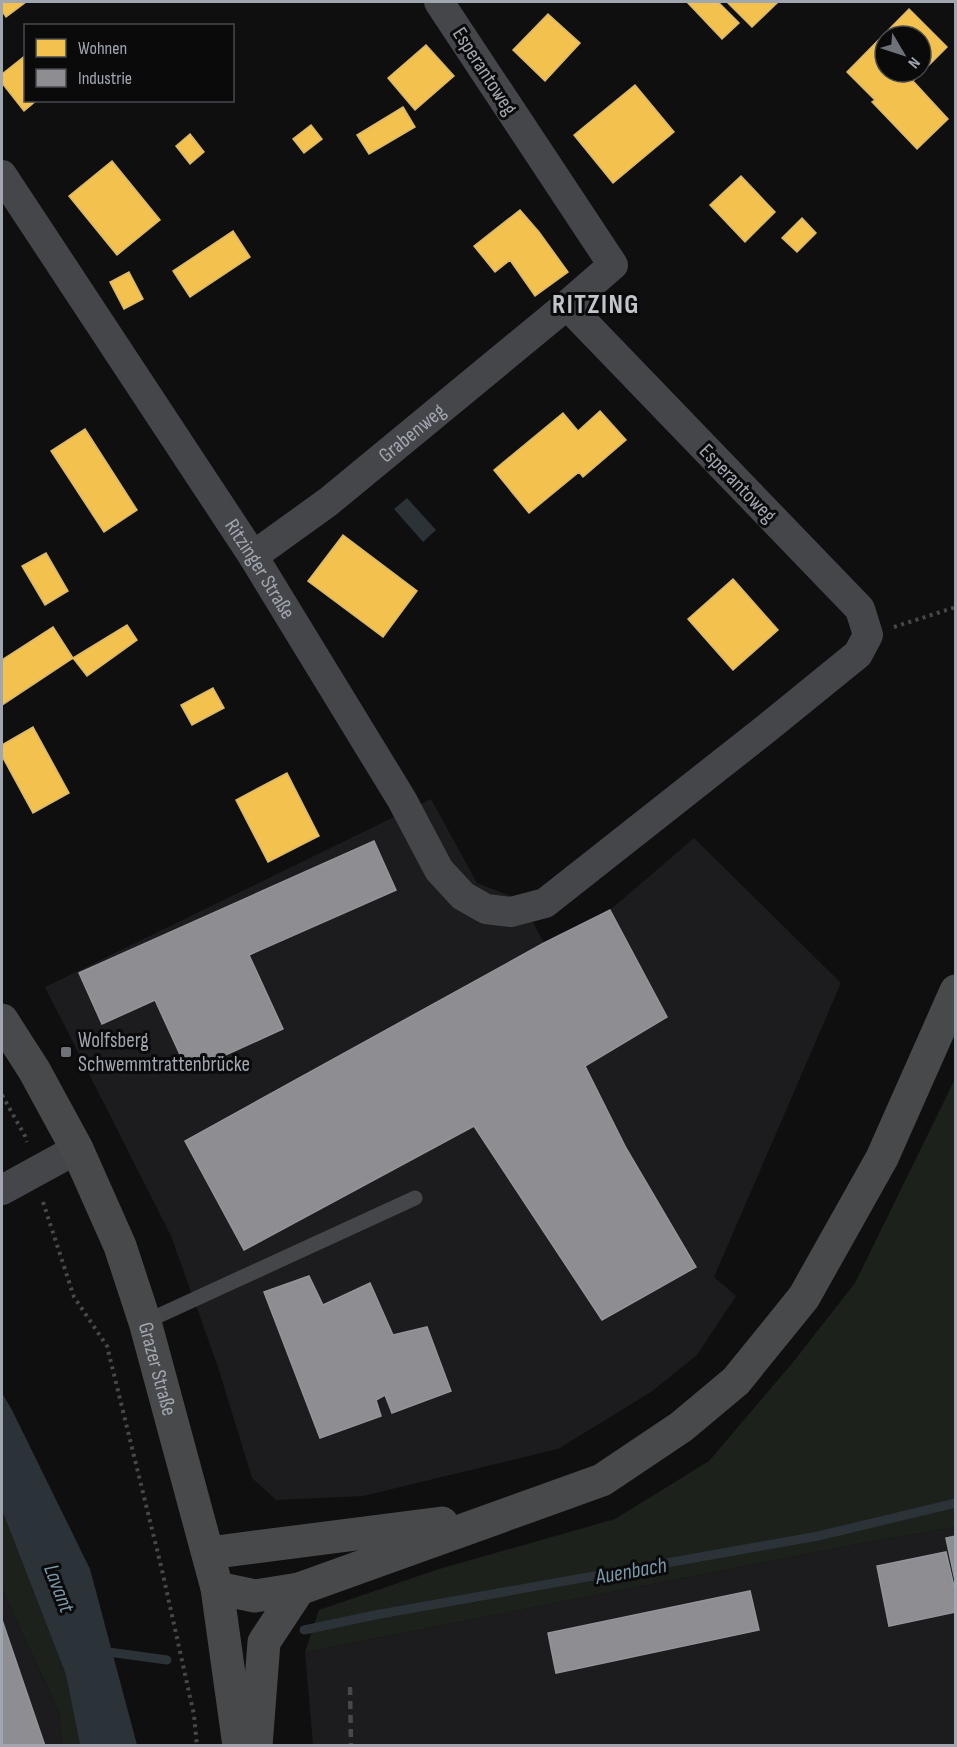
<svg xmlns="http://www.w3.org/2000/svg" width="957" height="1747" viewBox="0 0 957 1747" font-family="'Sofia Sans Condensed',sans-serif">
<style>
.built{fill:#1c1c1e}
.green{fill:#1c211c}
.water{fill:#2b3238}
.homes{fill:#f2c14e;stroke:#dab96b;stroke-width:1.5;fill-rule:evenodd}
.industry{fill:#8d8d92;stroke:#93959b;stroke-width:1.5}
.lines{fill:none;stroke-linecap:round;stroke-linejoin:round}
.stream{stroke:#2b3238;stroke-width:9}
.path{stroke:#47484a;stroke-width:4;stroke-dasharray:3 4.5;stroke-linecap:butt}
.service{stroke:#454649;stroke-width:15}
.minor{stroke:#454649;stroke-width:30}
.primary{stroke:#48494b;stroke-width:33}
.rail{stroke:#47484a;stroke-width:4.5;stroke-dasharray:8 6;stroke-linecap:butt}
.poi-dot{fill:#6e7278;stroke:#0a0a0b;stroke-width:2}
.labels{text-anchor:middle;stroke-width:6;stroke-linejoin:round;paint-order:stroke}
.street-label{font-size:21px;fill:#a1a7b0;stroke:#0a0a0b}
.poi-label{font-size:21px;fill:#a1a7b0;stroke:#0a0a0b;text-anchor:start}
.water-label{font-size:22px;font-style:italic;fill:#7a98a9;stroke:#0a0a0b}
.district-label{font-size:27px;font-weight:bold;letter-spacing:1.5px;fill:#c2c6cc;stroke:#0a0a0b}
</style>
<rect width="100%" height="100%" fill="#0f0f10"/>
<path class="built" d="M431 799 477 883 521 900 544 943 610 910 694 838 841 983 714 1277 736 1296 697 1355 651 1392 558 1449 363 1496 276 1500 252 1478 217 1364 171 1236 45 987Z
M955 1527V1745H313L305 1652 868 1542Z
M2 1589 59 1712 62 1745H2Z"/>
<path class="green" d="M955 1079V1527L868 1542 305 1652 319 1610 439 1569 615 1519 709 1461 794 1361 855 1283Z
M2 1510 66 1675 80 1745H62L59 1712 2 1589Z"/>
<path class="water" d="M407 498 436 530 423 542 394 509Z
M2 1393 12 1410 90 1569 137 1745H80L66 1675 2 1510Z"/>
<path class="homes" d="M2 2H26L6 17 2 11Z
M687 2H718L739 23 722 39Z
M727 2H778L752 27Z
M909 9 947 47 913 81 948 119 917 149 872 102 875 100 847 72ZM885 36H921V72H885Z
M548 14 580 43 545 81 513 50Z
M426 45 454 76 415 110 388 78Z
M26 55V100H37L24 111 2 83V74Z
M635 85 674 132 613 183 574 135Z
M403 107 415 127 369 154 357 135Z
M311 125 322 139 304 153 293 139Z
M190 134 204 152 190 164 176 146Z
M112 161 160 220 117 255 69 196Z
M741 176 775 212 745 242 710 205Z
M520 210 539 232 568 272 535 296 510 260 495 272 474 246Z
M802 218 816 233 797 252 782 238Z
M233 231 250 257 190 297 173 271Z
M129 272 143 299 124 309 110 282Z
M600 411 626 440 583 477 579 472 529 513 494 470 563 413 578 431Z
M85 429 137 510 104 532 51 451Z
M343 535 417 591 383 637 308 581Z
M46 553 68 591 45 605 22 566Z
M733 579 778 630 733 670 688 619Z
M127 625 137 640 87 676 73 658Z
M53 627 73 658 2 705V660Z
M213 688 224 708 192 725 181 705Z
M33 727 69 793 33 813 2 756V745Z
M287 773 319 836 268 862 236 800Z"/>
<path class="industry" d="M374 841 396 890 249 955 283 1029 188 1072 155 1000 102 1024 79 973Z
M610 910 667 1017 585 1066 626 1148 696 1267 602 1320 474 1126 244 1250 185 1141 544 943Z
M309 1276 323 1305 370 1283 393 1335 427 1327 451 1391 392 1413 385 1395 376 1400 381 1416 320 1438 264 1292Z
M956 1536V1585L946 1538Z
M946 1552 956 1595V1612L889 1626 877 1566Z
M750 1591 759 1630 556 1673 548 1633Z
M2 1620 45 1746H2Z"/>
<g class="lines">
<path class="stream" d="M304 1630 375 1615 818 1536 956 1503
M101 1651 167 1660"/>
<path class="path" d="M894 627 956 607
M2 1095 25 1136 27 1142
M43 1202 74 1297 107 1346 162 1570 194 1715 197 1746"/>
<path class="service" d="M145 1322 415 1198"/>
<g class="minor">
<path id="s1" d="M2 175 253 556 402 800 439 870 463 896 486 909 511 912 545 903 767 728 858 654 868 635 860 609 567 305 613 265 439 2"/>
<path id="s2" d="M253 556 328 502 567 305"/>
<path d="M2 1190 77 1149"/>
</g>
<g class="primary">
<path id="s3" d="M2 1020 34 1070 77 1149 120 1246 145 1322 217 1588 239 1746"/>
<path d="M209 1553 442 1523"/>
<path d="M217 1588 255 1596 299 1589 602 1480 681 1427 736 1381 804 1297 882 1158 956 991"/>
<path d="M256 1746 264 1642 299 1589"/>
</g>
<path class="rail" d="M350 1687 351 1746"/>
</g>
<rect class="poi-dot" x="60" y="1046" width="12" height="12" rx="3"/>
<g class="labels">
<g class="street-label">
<text transform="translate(485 71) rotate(57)" y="7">Esperantoweg</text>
<text dy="7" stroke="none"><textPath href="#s2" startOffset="201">Grabenweg</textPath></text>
<text transform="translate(738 483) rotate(46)" y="7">Esperantoweg</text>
<text dy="7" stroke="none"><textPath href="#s1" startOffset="471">Ritzinger Straße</textPath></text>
<text dy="7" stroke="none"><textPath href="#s3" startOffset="384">Grazer Straße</textPath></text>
</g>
<g class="poi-label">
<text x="78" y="1047">Wolfsberg<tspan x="78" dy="24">Schwemmtrattenbrücke</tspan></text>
</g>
<g class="water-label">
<text transform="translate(631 1570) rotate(-10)" y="8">Auenbach</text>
<text transform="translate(60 1588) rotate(69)" y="8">Lavant</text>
</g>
<g class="district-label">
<text x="596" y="313">RITZING</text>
</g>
</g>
<rect width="957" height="1747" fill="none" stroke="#a1a7b0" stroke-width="6"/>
<rect x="24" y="24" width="210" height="78" fill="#0a0a0b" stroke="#46494d" stroke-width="1.5"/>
<rect x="36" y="39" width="30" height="18" fill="#f2c14e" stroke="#46494d" stroke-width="1.5"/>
<text x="78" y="54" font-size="18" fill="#a1a7b0">Wohnen</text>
<rect x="36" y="69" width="30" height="18" fill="#8d8d92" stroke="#46494d" stroke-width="1.5"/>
<text x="78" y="84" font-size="18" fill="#a1a7b0">Industrie</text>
<g transform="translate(903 54) rotate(129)"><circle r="28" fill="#0a0a0b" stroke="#46494d" stroke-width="1.5"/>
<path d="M0-4.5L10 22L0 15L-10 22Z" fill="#6e7278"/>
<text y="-9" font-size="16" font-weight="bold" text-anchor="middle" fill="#a1a7b0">N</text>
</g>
</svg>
